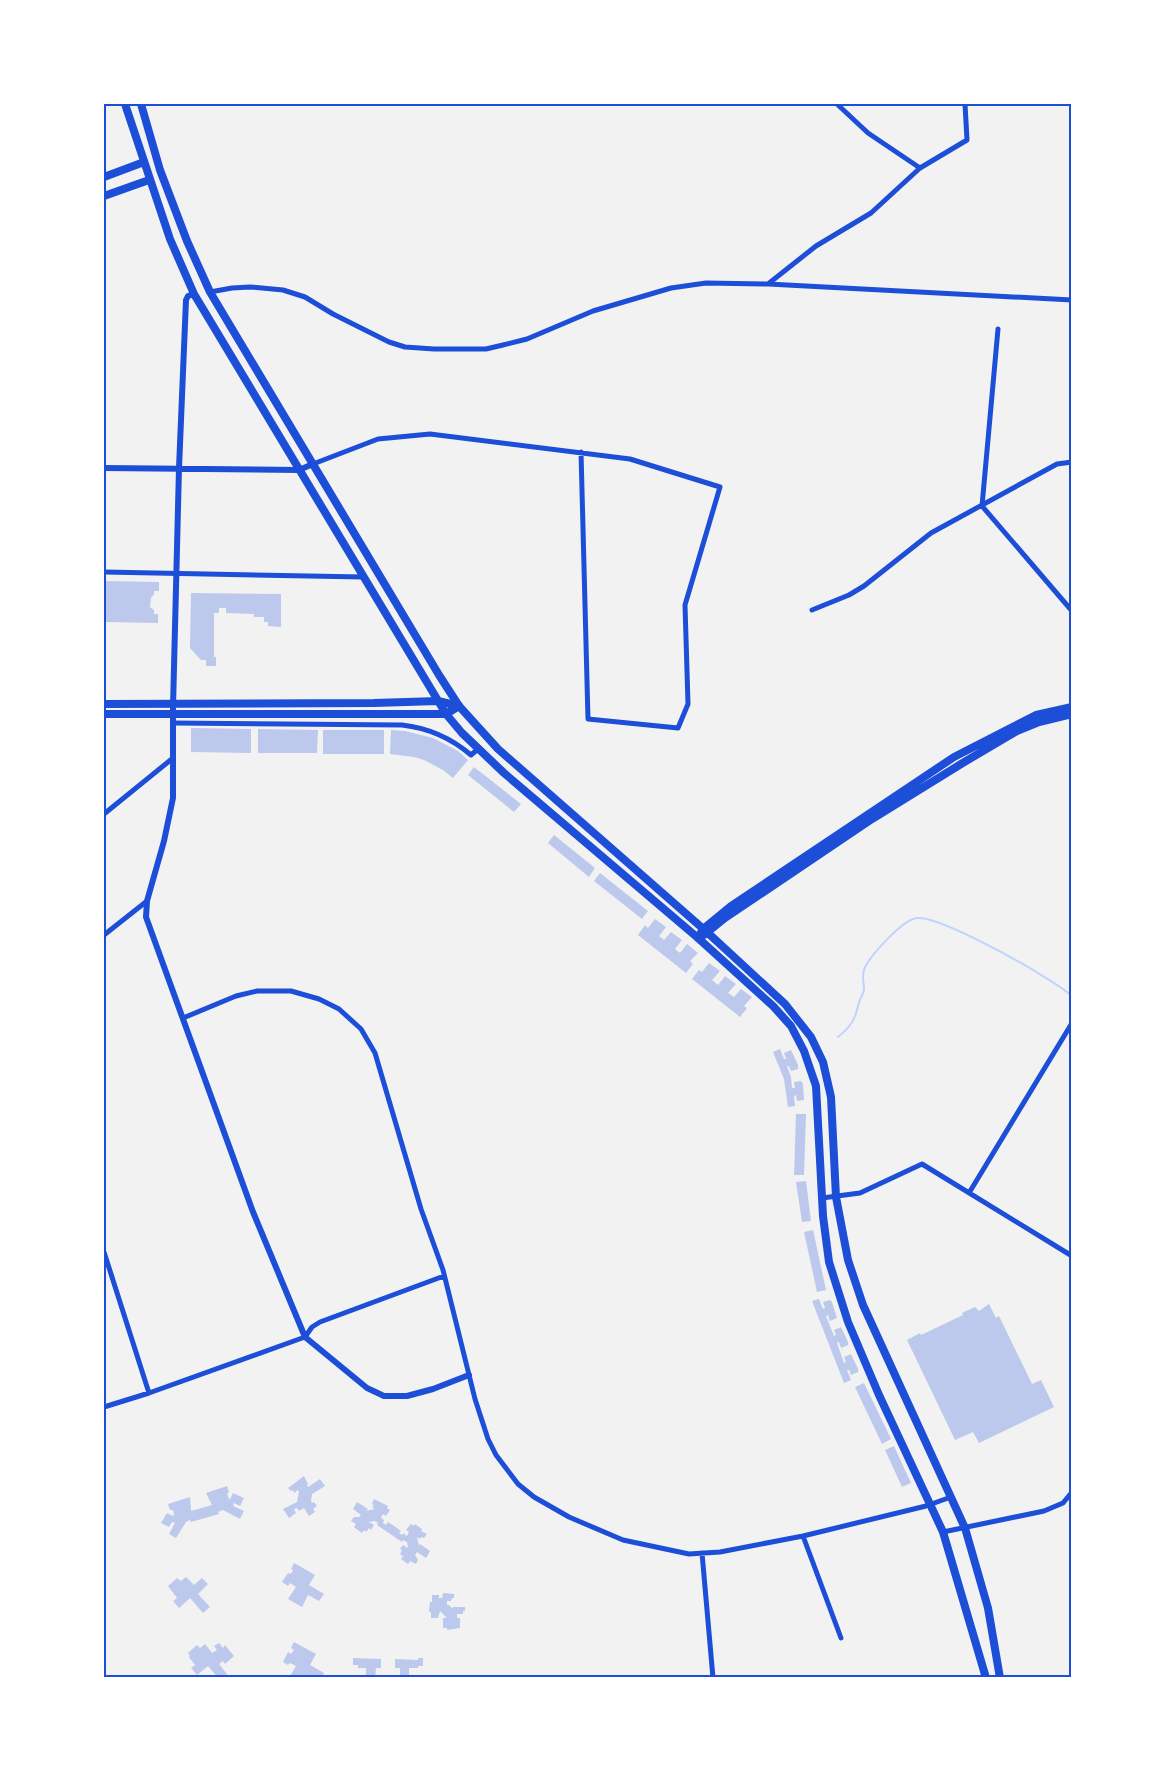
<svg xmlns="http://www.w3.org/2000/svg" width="1175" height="1781" viewBox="0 0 1175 1781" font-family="'Exo 2',sans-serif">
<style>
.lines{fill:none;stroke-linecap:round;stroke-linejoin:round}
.stream{stroke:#bfd3fe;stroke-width:2}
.building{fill:#bdc9ec}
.minor{stroke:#1d4ed8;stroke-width:5}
.tertiary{stroke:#1d4ed8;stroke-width:6}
.secondary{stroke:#1d4ed8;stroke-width:8}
.primary{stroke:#1d4ed8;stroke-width:8}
.neatline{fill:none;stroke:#1d4ed8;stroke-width:2}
</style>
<rect width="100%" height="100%" fill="#f2f2f2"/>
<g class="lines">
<path class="stream" d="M838 1037C845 1031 852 1025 855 1016 857 1012 857 1007 859 1003 860 998 863 995 864 990 864 982 861 975 865 967 872 954 902 920 917 918 940 915 1052 978 1072 996"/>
</g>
<path class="building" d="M104 581 159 582V591H154V594L151 598 150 607 154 610V614H158V623L104 622Z
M191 593 281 594V627L268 626V622H264V617H254V614L226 613V608H219V613H214V657H216V666H206V660H201L190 648Z
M191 728 251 729V753L191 752Z
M258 729 318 730 317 753H258Z
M323 730H384V754H323Z
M391 730 405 731 433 738 458 751 468 760 453 778 443 770 424 760 414 757 390 754Z
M474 767 521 804 514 812 468 775Z
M554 835 595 868 589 877 548 843Z
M600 873 648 911 642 919 594 881Z
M655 919 666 927 659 936 664 940 671 932 682 940 675 949 680 953 687 944 698 953 690 961 693 964 686 973 638 935 645 925 648 928Z
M709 963 720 971 712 980 718 985 725 976 736 984 728 993 734 997 741 989 752 997 744 1006 747 1008 740 1017 692 979 699 970 702 972Z
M780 1049 784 1059H786L784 1053 791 1050 798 1065V1069L791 1071 789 1066H787L791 1077 792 1088H795L794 1082 801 1081 803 1084 804 1100 797 1101 796 1095 794 1096 795 1106 788 1107 784 1079 773 1052Z
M796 1114H806L804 1175H794Z
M806 1181 811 1221 802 1222 796 1182Z
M813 1230 826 1290 817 1292 804 1232Z
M819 1299 823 1309 825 1308 823 1302 830 1300 832 1302 837 1318 830 1321 828 1315 826 1316 834 1336 836 1335 834 1330 841 1327 848 1342V1345L841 1348 839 1342 837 1343 844 1363 846 1362 844 1357 851 1354 858 1369V1372L851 1375 849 1370H847L851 1380 844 1383 812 1301Z
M989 1304 996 1318 999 1316 1032 1384 1041 1380 1054 1407 979 1443 973 1432 955 1440 907 1340 920 1333 921 1335 963 1315 962 1313 975 1307 979 1311Z
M864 1383 891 1439 882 1444 855 1387Z
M894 1446 911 1483 902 1487 885 1450Z
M304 1476 308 1484 307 1485 308 1487 320 1479 325 1486 312 1494 311 1501 312 1503 314 1502 317 1506 313 1509 315 1512 309 1516 304 1508 299 1511 297 1508 294 1509 296 1513 289 1518 283 1509 297 1502 299 1492 298 1490 294 1493 293 1490 291 1491 288 1488Z
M227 1486 229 1493H227L229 1499H230L233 1493 244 1498 240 1506 234 1503 233 1506 244 1511 240 1519 223 1510 218 1512 219 1514 191 1522 190 1520 186 1522 176 1538 169 1534 175 1523 172 1522 169 1527 161 1523 167 1513 173 1516 174 1515 173 1510H170L168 1504 190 1497 191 1511 212 1505 206 1493Z
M374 1499 388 1506 387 1508 390 1510 386 1516 383 1514 381 1518 384 1520 383 1523 386 1525 388 1522 394 1526 401 1531 399 1533 402 1535 403 1533 407 1536 409 1532 406 1530 411 1524 414 1526 415 1524 422 1529 421 1531 427 1534 424 1538 421 1537 420 1539 417 1537 419 1546 420 1544 430 1551 426 1558 417 1552 415 1555 418 1560 416 1564 410 1561 408 1564 401 1559 403 1556 400 1554 402 1550 400 1549 403 1545 408 1548 407 1542 403 1540 402 1542 377 1525 378 1523 375 1521 369 1522 374 1525 371 1530 369 1528 366 1532 364 1530 362 1533 354 1527 356 1524 351 1521 354 1517H359L361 1515 353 1509 357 1502 368 1509 366 1511 375 1509 372 1507 374 1505 372 1504Z
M294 1563 315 1575 309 1585 324 1594 319 1601 308 1595 302 1607 288 1599 296 1587 290 1583 288 1586 282 1582 288 1573 291 1574 293 1570 291 1569Z
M186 1577 194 1585 202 1578 208 1584 198 1594 210 1607 203 1613 190 1598 179 1608 173 1601 177 1598 168 1586 177 1578 181 1581Z
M443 1593 454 1594V1598H452L451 1601H447V1605H449L453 1609V1607H465V1611H463V1614H457V1618H460V1628L447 1630V1628H443V1618H447L440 1611 438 1618H431V1612H429L430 1602H432V1595H439V1598H442Z
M294 1642 316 1654 310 1665 324 1673 322 1678H314L309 1675 307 1678H289L296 1666 290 1663 288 1665 283 1662 288 1652 291 1654 294 1650 291 1648Z
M219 1643 223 1648 225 1645 234 1656 225 1664 223 1661 219 1664 230 1678H218L208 1666 197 1675 191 1668 195 1665 189 1657 190 1656 188 1653 197 1645 200 1648 205 1644 212 1653 217 1650 214 1646Z
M353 1658 381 1659V1668H376L375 1678H366V1668H358V1665H353Z
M418 1658H423V1666H418V1668H409V1678H400V1668H395V1659L418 1660Z"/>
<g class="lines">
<path class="minor" d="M837 104 868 133 920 168
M768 284 1072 300
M210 292 232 288 250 287 283 290 305 297 333 314 389 342 405 347 434 349H486L503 345 527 339 593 311 671 288 706 283 768 284 816 246 871 213 920 168 967 140 965 104
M313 464 378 439 430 434 630 459 720 487 685 605 688 704 678 728 588 719 581 452
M982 506 998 329
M982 506 1072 611
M104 572 363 577
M812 610 849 595 864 586 931 533 1057 464 1072 462
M173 723 402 725C429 728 451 738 471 755L478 749
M104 814 173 758
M104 935 147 901
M183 1018 236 996 257 991H291L319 999 339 1009 361 1029 375 1053 421 1209 443 1270 475 1399 488 1439 496 1455 518 1484 534 1497 569 1517 623 1540 689 1554 720 1552 803 1536 926 1506 951 1497
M969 1193 1072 1023
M822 1198 860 1193 922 1164 1072 1256
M104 1252 149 1393
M104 1407 149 1393 305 1337 312 1327 320 1322 444 1276
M943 1532 1044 1511 1063 1503 1072 1492
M803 1536 841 1638
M702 1553 713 1678"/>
<path class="tertiary" d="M194 294 188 296 186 300 179 468 173 707V798L164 841 147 901 146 917 253 1212 305 1337 367 1388 384 1396H407L433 1389 469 1375
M104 468 299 470 313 464"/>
<path class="secondary" d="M104 177 144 162
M104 196 149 180
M104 704 374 703 438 701 459 706
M104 714H446L459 706
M704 935 725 918 872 819 961 764 1017 731 1039 722 1072 714
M698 938 703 929 731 906 954 757 1036 715 1072 707"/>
<path class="primary" d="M125 104 170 239 194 294 446 714 462 733 504 773 698 938 773 1006 791 1026 804 1051 816 1086 823 1216 829 1262 848 1322 879 1395 943 1532 986 1678
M141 104 160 170 187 241 210 292 439 675 459 706 498 749 708 933 785 1004 811 1037 823 1062 831 1097 836 1197 848 1260 863 1305 965 1528 988 1608 1000 1678"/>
</g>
<rect width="1175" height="1781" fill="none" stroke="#ffffff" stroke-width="210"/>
<rect x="105" y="105" width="965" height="1571" class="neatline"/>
</svg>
